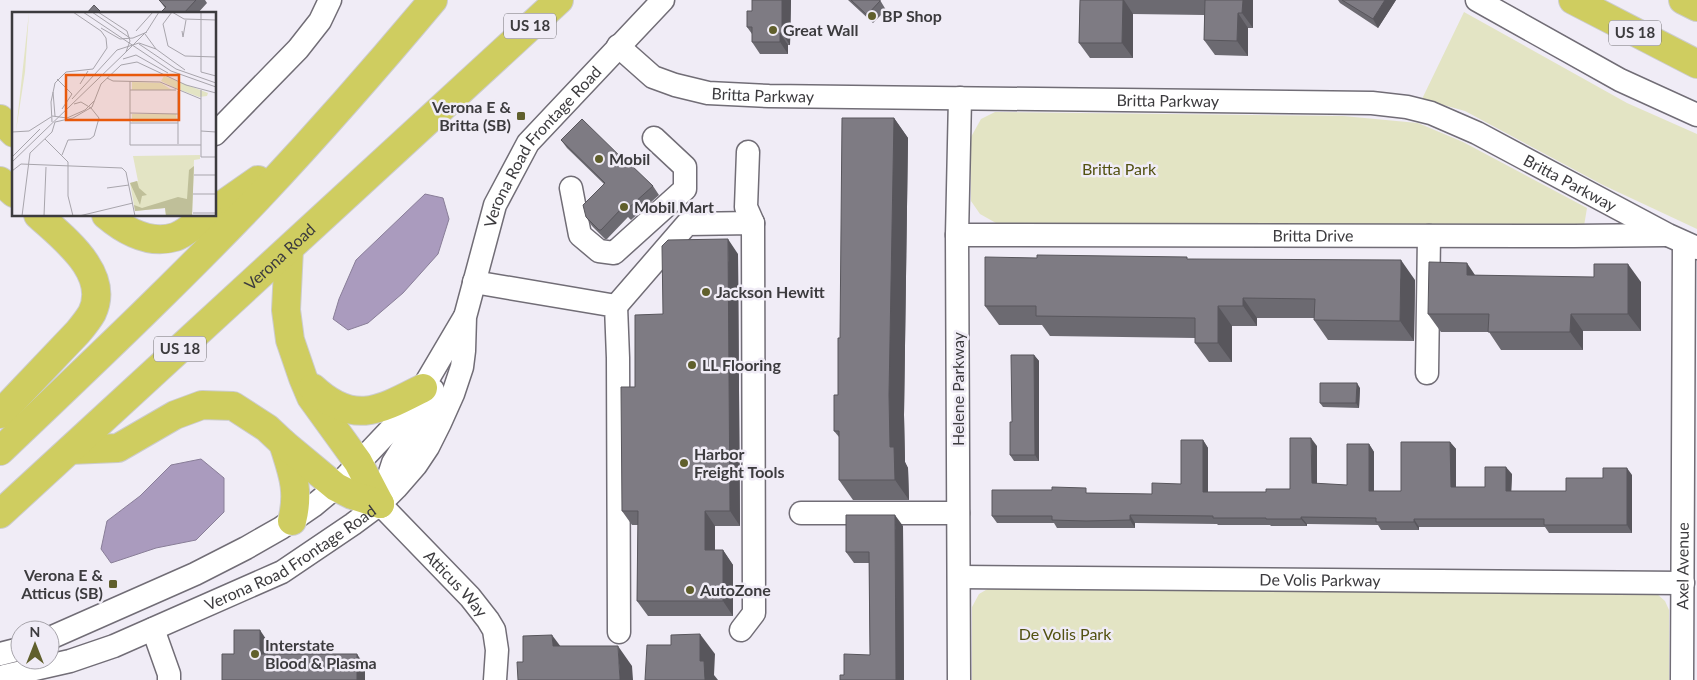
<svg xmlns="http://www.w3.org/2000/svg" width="1697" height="680" viewBox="0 0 1697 680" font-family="Lato,sans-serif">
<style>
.green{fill:#e3e4c4}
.water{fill:#aa9bbe;stroke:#897e98}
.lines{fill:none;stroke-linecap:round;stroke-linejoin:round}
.minor-casing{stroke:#716d76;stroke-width:25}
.highway-casing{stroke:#cccccd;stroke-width:30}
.minor{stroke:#fff;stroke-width:22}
.highway{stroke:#cfcd60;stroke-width:28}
.wall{fill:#6c6a71}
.shaded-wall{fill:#58565c}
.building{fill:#7e7b83;stroke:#58565c}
.poi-dot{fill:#605f2c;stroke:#f0ecf6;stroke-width:2}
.labels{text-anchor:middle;stroke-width:5;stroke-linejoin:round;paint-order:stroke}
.shield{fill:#f0ecf6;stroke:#727075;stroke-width:1}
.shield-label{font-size:15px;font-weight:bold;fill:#3c3b3e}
.poi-label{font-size:16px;font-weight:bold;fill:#3c3b3e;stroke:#f0ecf6;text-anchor:start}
.street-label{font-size:16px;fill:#3c3b3e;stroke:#f0ecf6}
.park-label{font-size:16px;fill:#525111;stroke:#f0ecf6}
.inset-road{fill:none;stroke:#a8a5ac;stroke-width:1}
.view{fill:#e8590c;fill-opacity:0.15;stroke:#e8590c;stroke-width:2.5}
.inset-edge{fill:none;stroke:#3c3b3e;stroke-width:2.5}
</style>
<rect width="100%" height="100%" fill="#f0ecf6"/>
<path class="green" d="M1464 12 1627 103 1697 134V229L1603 185 1465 111 1422 99Z
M995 112 1343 116 1418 123 1463 142 1587 208 1584 226 1568 228 996 223 980 214 971 201V137L981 119Z
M991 587 1657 594 1665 601 1669 610V680H972V607L979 594Z"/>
<path class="water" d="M425 194 443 198 449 219 438 254 403 293 368 323 348 330 333 319 339 299 356 260Z
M201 459 224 478V512L196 540 156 548 111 563 101 549 107 521 140 496 171 465Z"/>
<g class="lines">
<defs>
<g id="minor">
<path d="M1477 0 1620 80 1697 115"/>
<path id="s1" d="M618 46 653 77 675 85 708 93 769 96 1372 103 1407 107 1431 113 1477 133 1668 235 1697 248"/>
<path d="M215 134 298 49 320 21 330 0"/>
<path d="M748 152 746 207 753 223"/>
<path d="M571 188 580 235 599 251 614 253 685 189V167L654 138"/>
<path id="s2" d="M957 235 1574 236 1666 235"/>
<path d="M474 282 616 306 618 358 619 632"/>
<path d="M616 306 687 224 753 223 754 613 741 630"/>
<path d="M1427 373 1429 236"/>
<path d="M380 503 393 463 424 414 433 390"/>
<path id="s3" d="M380 504 470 597 488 620 494 630 497 650 495 680"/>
<path d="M801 513H958"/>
<path id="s4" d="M959 577 1683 583"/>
<path d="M153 629 169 674V680"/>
<path d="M50 638 195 574 246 548 281 528 313 506 336 487 407 412 418 396 464 318"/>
<path d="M0 654 20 649"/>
<path id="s5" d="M0 677 70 661 114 646 282 572 353 524 380 504 396 488 416 465 428 447 440 423 453 394 462 367 464 351 465 317 495 205 528 143 663 0"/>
<path d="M959 680 957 235 960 98"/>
<path id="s6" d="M1682 680 1684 243"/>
</g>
<g id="highway">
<path d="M1573 0 1697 64"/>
<path d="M1683 0 1697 7"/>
<path d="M0 119 14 133"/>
<path d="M0 181 14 193"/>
<path d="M215 210 258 180"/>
<path d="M106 215C125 231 149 245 175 237 185 234 199 221 208 215"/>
<path d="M289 249 286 310 290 340 303 378 311 397 358 462 380 504"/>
<path d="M313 388C354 426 380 410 423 388"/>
<path d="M0 414 78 332C83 326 88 320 92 313 111 273 63 238 38 215"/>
<path d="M283 443C292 472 300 490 292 521"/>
<path d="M70 450 118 448 175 415 202 405 233 406 267 428 283 443 336 487 352 495 380 504"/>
<path d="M0 451C87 368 174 286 257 199 318 134 376 68 433 0"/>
<path id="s7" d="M0 514 559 0"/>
</g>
</defs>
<use href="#minor" class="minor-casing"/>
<use href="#highway" class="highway-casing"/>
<use href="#minor" class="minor"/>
<use href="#highway" class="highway"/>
</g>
<path class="wall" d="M159 0H205L207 3 197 14H165L162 11 165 8Z
M752 0H791L790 45H788V54H760L752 42V34L747 27 752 11Z
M848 0H880L886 10 873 23Z
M1080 0H1253V28H1248V56L1215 55 1204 40V15L1133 14V58H1090L1079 43Z
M1338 0H1396L1378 28 1340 3Z
M894 118 908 138 904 415 905 462 908 468 909 500H853L839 480V437L834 431 838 395 840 338Z
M561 140 628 164 653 186 659 195 631 220 628 217 607 239H605L592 226 586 217 604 184 567 148Z
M738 254 740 526H715V550H723L733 565V616H648L637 601 638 525H632L622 511 635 387 663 314Z
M1189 259 1415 280 1414 341 1328 340 1314 320V318H1257V326H1232V362H1209L1195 343V338L1050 336 1042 325H999L985 306Z
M1476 275 1641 282V331H1583V350H1501L1489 332H1441L1428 314Z
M1034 355 1039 361V461H1014L1010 455 1012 422Z
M1360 388 1359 408 1323 407 1320 403Z
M1203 440 1208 448V492H1266L1290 489 1317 446V484L1347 485 1369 444 1374 452V491H1401L1450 442 1456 449V487H1485L1512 474 1511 491H1566L1603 478 1632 475V533H1549L1545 527H1419V530H1381L1378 525 1307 524V526H1271L1270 525H1218L1217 524 1135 523V528H1057L1054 523H997L992 516 1090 493 1152 494 1181 484Z
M903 526 904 680 844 675 870 655 869 563H854L846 552Z"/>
<path class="shaded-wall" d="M782 0H791L790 45 782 33Z
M1123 0H1124L1133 14V58L1122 43Z
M1243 0H1253V28L1242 13Z
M1385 0H1396L1378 28 1373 19Z
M1238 13 1248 28V56L1237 41Z
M780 33 788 45V54L780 42Z
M894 118 908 138 904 415 905 462 908 468 909 500 895 480 890 447 889 395Z
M728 239 738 254 740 526 730 511Z
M1401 260 1415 280 1414 341 1400 321Z
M1467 263 1479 281 1467 275Z
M1628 264 1641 282V331L1628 314Z
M1243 298 1257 318V326L1243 306Z
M1218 306 1232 326V362L1218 343Z
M1571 314 1583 331V350L1570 332Z
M1034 355 1039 361V461L1035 455Z
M1357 383 1360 388 1359 408 1356 403Z
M1311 438 1317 446V491L1312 483Z
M1203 440 1208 448V499L1203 492Z
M1450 442 1456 449V494L1451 487Z
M1369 444 1374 452V499L1369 491Z
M1506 467 1512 474 1511 499 1506 491Z
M1627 468 1632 475V533L1627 525Z
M705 511 715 526V565L705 550Z
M895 515 903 526 904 680H896Z
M1130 515 1135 523V528L1130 520Z
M1301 517 1307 524V526L1301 519Z
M1414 519 1419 527V530L1414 522Z
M723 550 733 565V616L723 601Z
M260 630 268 642V665L260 654Z
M700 634 715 654 714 675 718 680H705L700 661Z
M552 635 567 655 553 646Z
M618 646 632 666 633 680H620Z
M357 654 365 666V680H357Z"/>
<path class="building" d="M159 0H196L183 14H166L162 11 166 7Z
M752 0H782V33H780V42H752V27H747V11H752Z
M851 0H880V1L867 15Z
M1080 0H1123L1122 43H1079Z
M1205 0H1243L1242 13H1238L1237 41 1204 40Z
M1342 0H1385L1373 19Z
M94 5 103 14H86Z
M842 118H894L889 395 890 447H894L895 480H839V431H834V395H838V338H840Z
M582 119 628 164 629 163 653 186 625 211 622 208 601 230H599L586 217 583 205 605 183 561 140Z
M728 239 730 511H705V550H723V601H637L638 511H622L621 387H635V315L663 314 662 246 668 240Z
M1037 255 1187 257V259L1401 260 1400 321 1314 320 1315 299 1243 298V306H1218V343H1195V318L1036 316V306H985V257L1037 258Z
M1429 262 1467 263V275L1594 277V264H1628V314H1571L1570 332H1488L1489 314H1428Z
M1011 355H1034L1035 455H1010V422H1012Z
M1320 383H1357L1356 403H1320Z
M1290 438H1311L1312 483 1347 485V444H1369V491H1401V442H1450L1451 487H1485V467H1506V491H1566V478H1603V468H1627V525H1544V519H1414V522H1376V518L1301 517V519H1266V518H1213V516L1130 515V520L1086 521 1052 520V516H992V490H1052V487L1086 488V493L1152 494V483L1181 484V440H1203V492H1266V489H1290Z
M846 515H895L896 680H840V675H844V654L870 655 869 552H846Z
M234 630H260V654H357V680H222V654H234Z
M700 634V661H704L705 680H645L647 645H671V635Z
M552 635 553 646H618L620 680H518L517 662H523V636Z"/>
<g class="poi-dot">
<circle cx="872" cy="16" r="5"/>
<circle cx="773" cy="30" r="5"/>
<rect x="516" y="111" width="10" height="10" rx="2.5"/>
<circle cx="599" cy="159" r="5"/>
<circle cx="624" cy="207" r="5"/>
<circle cx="706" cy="292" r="5"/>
<circle cx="692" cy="365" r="5"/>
<circle cx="684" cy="463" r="5"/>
<rect x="108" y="579" width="10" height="10" rx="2.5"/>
<circle cx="690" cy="590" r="5"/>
<circle cx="255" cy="654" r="5"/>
</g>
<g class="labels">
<g class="shield">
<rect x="504" y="13.5" width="52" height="25" rx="4"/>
<rect x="1609" y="20.5" width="52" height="25" rx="4"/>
<rect x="154" y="336.5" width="52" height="25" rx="4"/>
</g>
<g class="shield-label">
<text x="530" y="31">US 18</text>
<text x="1635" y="38">US 18</text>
<text x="180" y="354">US 18</text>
</g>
<g class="poi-label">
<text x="882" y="22">BP Shop</text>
<text x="783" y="36">Great Wall</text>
<text x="511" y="113" text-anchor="end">Verona E &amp;<tspan x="511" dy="18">Britta (SB)</tspan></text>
<text x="609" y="165">Mobil</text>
<text x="634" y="213">Mobil Mart</text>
<text x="716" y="298">Jackson Hewitt</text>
<text x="702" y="371">LL Flooring</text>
<text x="694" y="460">Harbor<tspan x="694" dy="18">Freight Tools</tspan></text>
<text x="103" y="581" text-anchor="end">Verona E &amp;<tspan x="103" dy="18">Atticus (SB)</tspan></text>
<text x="700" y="596">AutoZone</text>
<text x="265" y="651">Interstate<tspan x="265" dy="18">Blood &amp; Plasma</tspan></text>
</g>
<g class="street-label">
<text dy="6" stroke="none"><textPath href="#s1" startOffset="159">Britta Parkway</textPath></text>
<text dy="6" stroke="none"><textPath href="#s1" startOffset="564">Britta Parkway</textPath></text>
<text dy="6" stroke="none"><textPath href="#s5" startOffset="824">Verona Road Frontage Road</textPath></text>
<text dy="6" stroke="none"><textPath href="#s1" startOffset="984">Britta Parkway</textPath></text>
<text dy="6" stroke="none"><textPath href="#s2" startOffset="356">Britta Drive</textPath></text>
<text dy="6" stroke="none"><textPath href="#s7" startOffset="380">Verona Road</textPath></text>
<text transform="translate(958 389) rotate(-90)" y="6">Helene Parkway</text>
<text dy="6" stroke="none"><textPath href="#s5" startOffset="316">Verona Road Frontage Road</textPath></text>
<text dy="6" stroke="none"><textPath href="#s6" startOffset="114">Axel Avenue</textPath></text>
<text dy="6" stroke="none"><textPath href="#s4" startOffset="361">De Volis Parkway</textPath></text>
<text dy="6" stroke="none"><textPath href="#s3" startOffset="110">Atticus Way</textPath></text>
</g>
<g class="park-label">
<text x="1119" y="175">Britta Park</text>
<text x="1065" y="640">De Volis Park</text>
</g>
</g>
<g transform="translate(12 12)">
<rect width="204" height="204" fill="#f0ecf6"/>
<path d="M17 0 13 60 4 119ZM152 64 196 81 195 84 187 85 161 75 149 69ZM120 70 149 71 160 78H120ZM120 102H164L165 109 120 110ZM188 143V147L182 148 180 204H154L153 196 123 199 118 171 126 169 121 144Z" fill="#e3e4c4"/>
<path d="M182 154 180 204H154L153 196 123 199 122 193 130 196 166 185 175 187 177 158ZM125 169 127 176 135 183 130 184 128 193 118 171Z" fill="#bfbf99"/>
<path class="inset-road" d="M71 0 159 59 204 75M80 0 118 26M160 0 151 12 156 34 173 44 204 45M160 0 172 7 204 8M189 0V60L204 64M89 16 108 27 121 26 135 20M124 19 141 0M170 19 171 25 174 8M133 22 144 37 173 58M127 32 164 57 204 71M114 40 135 19 147 0M111 47 124 43 156 61M95 66 101 69 148 70 189 87M45 67 60 82 50 97M68 72 76 59M118 78H164M189 78V145H204M166 79V132M41 80 43 104M60 87 105 38 127 31 144 37M62 92 69 90 79 96M118 101 166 102M40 104 55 106 73 98 82 89M40 110 39 90 43 71 54 60 81 57 95 36 94 26 89 19 61 0M118 111H166M189 119 204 120M0 120 17 119 39 105M33 127 56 150V184L61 204M118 133H189M118 133V69M50 143 56 128 78 127 82 124 87 106 79 96M0 145 28 117M0 150 114 40 118 29 115 19 86 0M0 159 9 152 110 156 114 160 123 204M182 163H204M95 176 117 173M181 182H204M181 201H204M10 204 18 141 40 120 43 110 61 106 80 95 89 72 109 53 125 50 174 73 204 81M32 204 34 155M67 204 121 191"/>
<path class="view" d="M54 63H167V108H54Z"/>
<rect width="204" height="204" class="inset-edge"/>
</g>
<g transform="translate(35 645)"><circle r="24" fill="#f0ecf6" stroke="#a8a5ac"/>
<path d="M0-4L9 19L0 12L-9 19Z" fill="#605f2c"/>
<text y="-8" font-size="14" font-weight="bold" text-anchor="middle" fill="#3c3b3e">N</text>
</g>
</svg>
